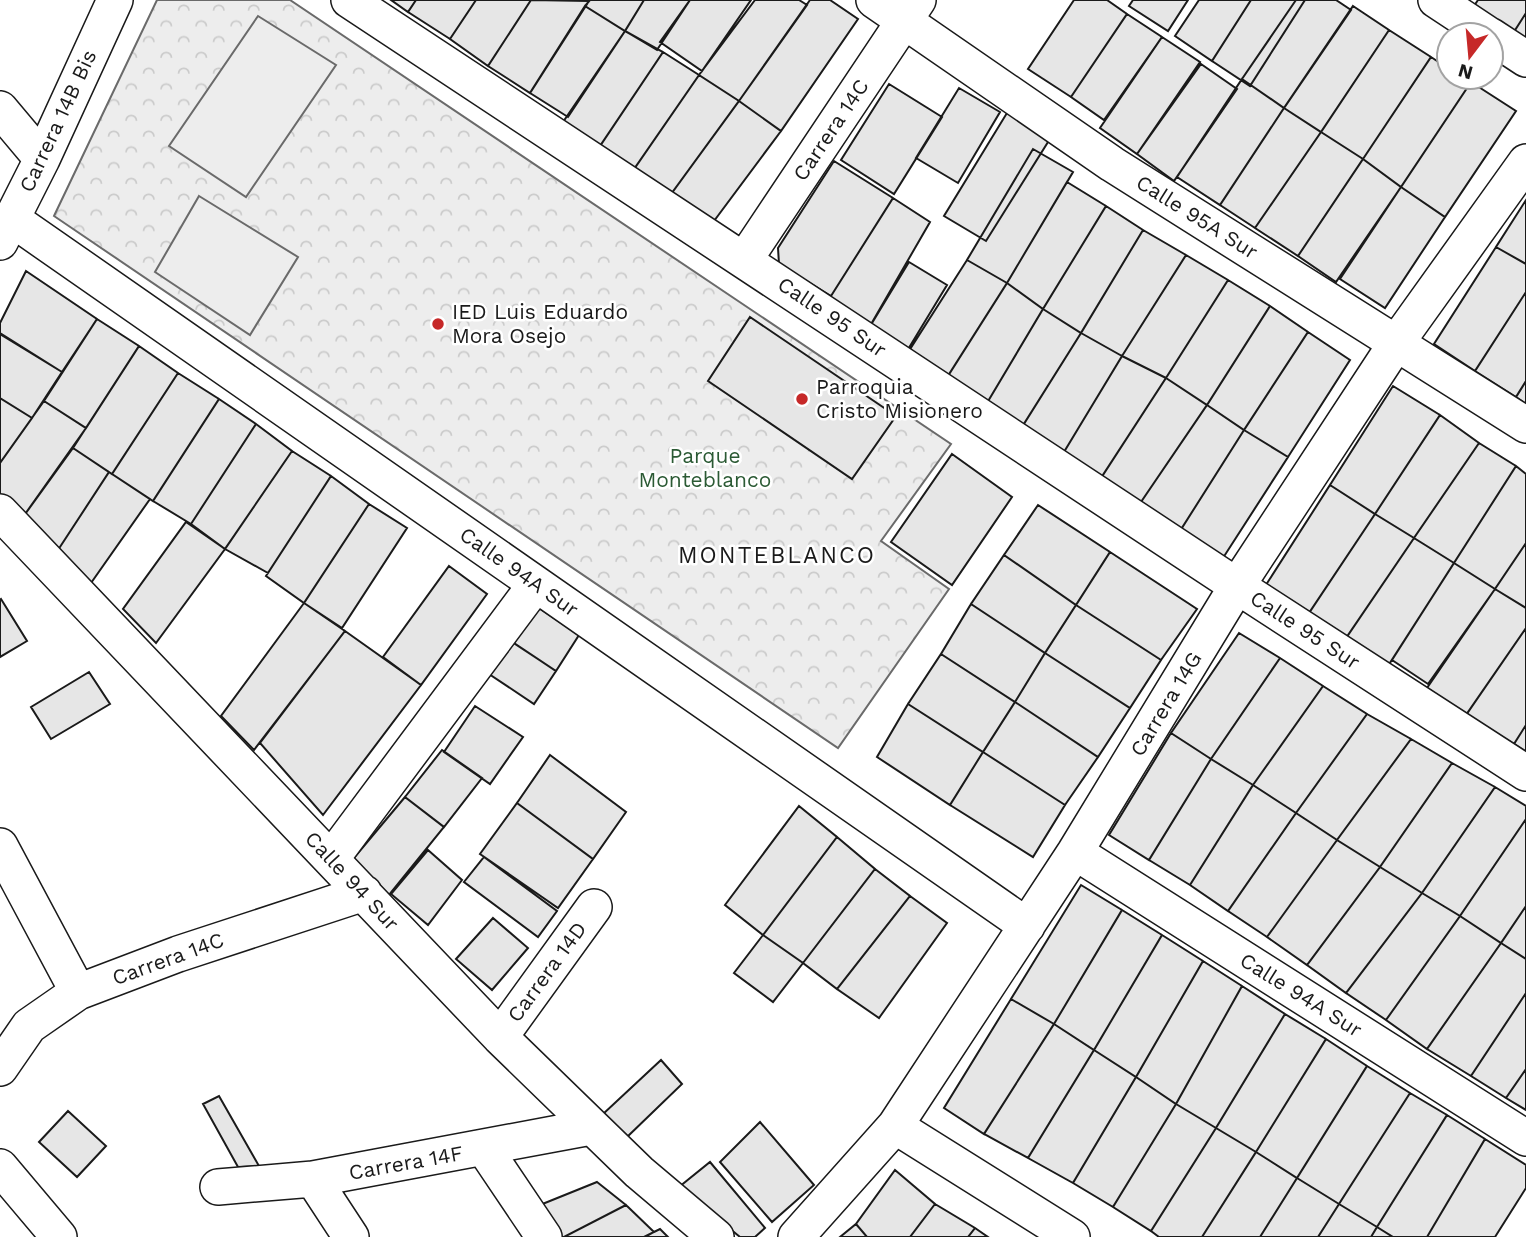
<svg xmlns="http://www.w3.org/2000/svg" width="1526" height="1237" viewBox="0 0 1526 1237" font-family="'Work Sans',sans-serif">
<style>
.park{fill:url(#park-crowns);stroke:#6a6a6a;stroke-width:2}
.pitch{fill:#ededed;stroke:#6a6a6a;stroke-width:2}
.building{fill:#e6e6e6;stroke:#1a1a1a;stroke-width:2}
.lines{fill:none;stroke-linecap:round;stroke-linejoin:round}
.minor-casing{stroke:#1a1a1a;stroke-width:38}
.minor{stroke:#fff;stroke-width:35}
.poi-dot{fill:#c62828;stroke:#fff;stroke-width:2.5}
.labels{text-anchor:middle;stroke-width:5;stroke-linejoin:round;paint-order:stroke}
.street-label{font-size:21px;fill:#1a1a1a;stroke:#fff}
.poi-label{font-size:21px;fill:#1a1a1a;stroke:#fff;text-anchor:start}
.park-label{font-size:21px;fill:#2b5a34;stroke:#fff}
.neighbourhood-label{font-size:23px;letter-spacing:2px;fill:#1a1a1a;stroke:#fff}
</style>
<defs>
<pattern id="park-crowns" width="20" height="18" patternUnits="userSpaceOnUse" patternTransform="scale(1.75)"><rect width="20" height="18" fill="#ededed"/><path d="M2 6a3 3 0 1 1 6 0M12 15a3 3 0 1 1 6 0" fill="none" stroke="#cbcbcb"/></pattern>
</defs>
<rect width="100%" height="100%" fill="#fff"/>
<path class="park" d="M157 0H290L951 444 881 541 949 589 838 748 54 216Z"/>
<path class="pitch" d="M258 16 336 65 246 197 169 146Z
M199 196 298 257 250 335 155 272Z"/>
<path class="building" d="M391 0H416L408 12Z
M416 0H476L450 39 408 12Z
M476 0H531L488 66 450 39Z
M531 0 589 1 530 93 488 66Z
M644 0H690L657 50 625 31Z
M644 0 625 31 585 6 590 0Z
M690 0H751L702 71 660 42Z
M755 0H799L807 5 739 101 699 75Z
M810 0H830L858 19 781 131 739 101Z
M1074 0H1107L1127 14 1071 97 1028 69Z
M1133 0H1188L1168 31 1129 6Z
M1199 0H1251L1212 61 1175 36Z
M1251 0H1305L1250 86 1212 61Z
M1296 0H1336L1351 10 1284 108 1242 79Z
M1478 0H1526V13L1510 38 1470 12Z
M585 6 625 31 568 117 530 93Z
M1353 6 1389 30 1321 132 1284 108Z
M1526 13V49L1510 38Z
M1127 14 1162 37 1104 120 1071 97Z
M1389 30 1431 57 1363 159 1321 132Z
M625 31 663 52 598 149 561 125Z
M1162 37 1200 62 1137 154 1100 128Z
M663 52 699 75 632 172 598 149Z
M1431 57 1449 69V77H1462L1471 82 1401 187 1363 159Z
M1201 64 1237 89 1174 181 1137 154Z
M699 75 739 101 669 197 632 172Z
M1242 79 1284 108 1220 205 1177 177Z
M1471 82 1516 111 1445 217 1401 187Z
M889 84 942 117 894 194 841 160Z
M959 88 1000 112 958 183 916 158Z
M739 101 781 131 714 221 669 197Z
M1010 108 1053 134 986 241 944 216Z
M1284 108 1321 132 1255 228 1220 205Z
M1321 132 1363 159 1298 256 1255 228Z
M1033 149 1073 172 1007 283 967 260Z
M1363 159 1401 187 1336 282 1298 256Z
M834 161 893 198 831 296 779 264 778 248Z
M1067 182 1106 206 1043 309 1007 283Z
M1401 187 1445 217 1385 308 1340 279Z
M893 198 930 222 870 326 830 303 831 296Z
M1526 200V264L1496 247Z
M1106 206 1143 230 1081 333 1043 309Z
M1143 230 1186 255 1122 356 1081 333Z
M1496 247 1526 264V292L1475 371 1434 344Z
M1186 255 1228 280 1166 378 1122 356Z
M967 260 1007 283 946 379 907 354Z
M909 262 947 285 907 351 869 328Z
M26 271 97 319 62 372 0 333V323Z
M1228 280 1270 306 1207 405 1166 378Z
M1007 283 1043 309 987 403 946 379Z
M1526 292V381L1516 397 1475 371Z
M1270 306 1308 332 1244 430 1207 405Z
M1043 309 1081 333 1022 427 987 403Z
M750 317 896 416 852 479 708 381Z
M97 319 139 346 86 428 44 401Z
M1308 332 1350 360 1288 457 1244 430Z
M1081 333 1122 356 1064 452 1022 427Z
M0 334 62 372 32 418 0 398Z
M139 346 178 373 112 474 73 448Z
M1122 356 1166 378 1101 478 1064 452Z
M178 373 219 399 153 501 112 474Z
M1166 378 1207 405 1141 502 1101 478Z
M1526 381V404L1516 397Z
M1393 386 1440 415 1375 514 1330 485Z
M0 398 32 418 0 463Z
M219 399 256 424 191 524 153 501Z
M44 401 86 428 23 517 0 494V463Z
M1207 405 1244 430 1180 531 1141 502Z
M1440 415 1479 443 1414 538 1375 514Z
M256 424 292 451 225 549 191 524Z
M1244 430 1288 457 1223 558 1180 531Z
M1479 443 1516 466 1454 563 1414 538Z
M73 448 109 472 58 550 23 517Z
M292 451 331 476 268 573 225 549Z
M952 454 1012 497 952 585 891 542Z
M1516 466 1526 474V543L1495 589 1454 563Z
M109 472 150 499 91 583 58 550Z
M331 476 369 504 304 603 266 576Z
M1330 485 1375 514 1307 616 1264 588Z
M369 504 407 528 342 628 304 603Z
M1038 505 1110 552 1076 605 1004 555Z
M1375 514 1414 538 1344 641 1307 616Z
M186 522 225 549 156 643 123 609Z
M1414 538 1454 563 1386 669 1344 641Z
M1526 543V608L1495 589Z
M1110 552 1197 609 1161 660 1076 605Z
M1004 555 1076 605 1045 653 971 604Z
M1454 563 1495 589 1428 684 1392 660Z
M449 566 487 594 421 685 383 657Z
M1495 589 1526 608V628L1466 715 1427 688Z
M1 599 27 641 0 657V600Z
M304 603 345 631 254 750 221 716Z
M971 604 1045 653 1015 702 941 654Z
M1076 605 1161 660 1130 708 1045 653Z
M536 606 579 635 556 671 514 643Z
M1526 628V725L1514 744 1466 715Z
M345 631 421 685 323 815 260 743Z
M1239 633 1280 658 1211 759 1171 733Z
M512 642 556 671 534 704 489 674Z
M1045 653 1130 708 1098 757 1015 702Z
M941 654 1015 702 983 752 908 704Z
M1280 658 1323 686 1253 785 1211 759Z
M89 672 110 704 51 739 31 707Z
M1323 686 1367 714 1296 813 1253 785Z
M1015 702 1098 757 1065 805 983 752Z
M908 704 983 752 950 805 877 757Z
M475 706 523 737 490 784 444 752Z
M1367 714 1411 739 1337 840 1296 813Z
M1526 725V752L1514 744Z
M1171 733 1211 759 1149 860 1109 835Z
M1411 739 1452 763 1380 867 1337 840Z
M442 750 482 778 444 827 405 797Z
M983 752 1065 805 1033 857 950 805Z
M550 755 626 812 593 859 517 803Z
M1211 759 1253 785 1190 885 1149 860Z
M1452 763 1495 787 1422 893 1380 867Z
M1253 785 1296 813 1228 911 1190 885Z
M1495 787 1526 806V819L1460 916 1422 893Z
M405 797 444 827 389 895 353 859Z
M517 803 593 859 558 908 480 854Z
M799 806 837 837 763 935 725 905Z
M1296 813 1337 840 1267 937 1228 911Z
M1526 819V906L1501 943 1460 916Z
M837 837 875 869 803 963 763 935Z
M1337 840 1380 867 1307 965 1267 937Z
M428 850 462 880 428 925 391 894Z
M484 857 557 911 538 937 464 882Z
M1380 867 1422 893 1346 993 1307 965Z
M875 869 910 896 837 989 803 963Z
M1081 885 1122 910 1054 1024 1011 999Z
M1422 893 1460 916 1386 1020 1346 993Z
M910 896 947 923 879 1018 837 989Z
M1526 906V959L1501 943Z
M1122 910 1162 935 1094 1050 1054 1024Z
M1460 916 1501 943 1427 1049 1386 1020Z
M493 918 528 948 492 990 456 959Z
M763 935 803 963 773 1002 734 973Z
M1162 935 1203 961 1136 1077 1094 1050Z
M1501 943 1526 959V993L1471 1076 1427 1049Z
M1203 961 1242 986 1176 1104 1136 1077Z
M1242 986 1285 1014 1216 1128 1176 1104Z
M1526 993V1069L1506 1098 1471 1076Z
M1011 999 1054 1024 984 1134 944 1108Z
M1285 1014 1326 1039 1256 1152 1216 1128Z
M1054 1024 1094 1050 1028 1158 984 1134Z
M1326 1039 1367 1066 1297 1178 1256 1152Z
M1094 1050 1136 1077 1073 1183 1028 1158Z
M661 1060 682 1084 626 1138 603 1114Z
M1367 1066 1410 1093 1339 1204 1297 1178Z
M1526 1069V1110L1506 1098Z
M1136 1077 1176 1104 1113 1207 1073 1183Z
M1410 1093 1447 1115 1377 1227 1339 1204Z
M219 1096 259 1166 238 1167 203 1104Z
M1176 1104 1216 1128 1151 1231 1113 1207Z
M68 1111 106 1146 77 1177 39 1142Z
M1447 1115 1485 1139 1427 1237H1393L1377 1227Z
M760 1122 814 1185 772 1222 720 1162Z
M1216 1128 1256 1152 1202 1237H1159L1151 1231Z
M1485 1139 1526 1165V1188L1495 1237H1427Z
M1256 1152 1297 1178 1260 1237H1202Z
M710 1162 765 1228 755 1237H740L679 1187Z
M895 1170 935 1204 910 1237H867L856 1224Z
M1297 1178 1339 1204 1318 1237H1260Z
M597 1182 626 1205 564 1237H549L530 1209Z
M935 1204 975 1228 968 1237H910Z
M1339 1204 1377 1227 1371 1237H1318Z
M626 1205 654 1232 644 1237H564Z
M856 1224 867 1237H840Z
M1377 1227 1393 1237H1371Z
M975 1228 988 1237H968Z
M660 1229 668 1237H645L654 1232Z"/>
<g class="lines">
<defs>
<path id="minor" d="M349 0 1237 586 1526 773
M874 0 1112 164 1526 425
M1436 0 1489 35
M1491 36 1526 59
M0 109 42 159
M12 219 1027 926
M0 242 42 159 115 0
M745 259 918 0
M0 512 500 1037 639 1172 716 1237
M0 846 78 992
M1075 852 1526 1138
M331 859 536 584
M500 1037 594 907
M0 1068 29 1026 78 992 178 954 364 893
M895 1126 1072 1237
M484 1148 544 1237
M0 1167 59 1237
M313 1179 351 1237
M218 1187 313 1179 591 1127
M796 1237 895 1126 1075 852 1237 586 1397 342 1526 162"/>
</defs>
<use href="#minor" class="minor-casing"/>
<use href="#minor" class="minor"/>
</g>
<g class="poi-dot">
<circle cx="438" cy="324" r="7"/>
<circle cx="802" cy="399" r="7"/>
</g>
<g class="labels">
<g class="street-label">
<text transform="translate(58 121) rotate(-65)" y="7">Carrera 14B Bis</text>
<text transform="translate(831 130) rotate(-56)" y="7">Carrera 14C</text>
<text transform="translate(1197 217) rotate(32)" y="7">Calle 95A Sur</text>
<text transform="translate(832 317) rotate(34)" y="7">Calle 95 Sur</text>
<text transform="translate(519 572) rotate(35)" y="7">Calle 94A Sur</text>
<text transform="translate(1305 630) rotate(33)" y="7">Calle 95 Sur</text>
<text transform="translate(1166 704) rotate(-59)" y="7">Carrera 14G</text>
<text transform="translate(352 881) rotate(47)" y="7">Calle 94 Sur</text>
<text transform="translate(168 959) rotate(-20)" y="7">Carrera 14C</text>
<text transform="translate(547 972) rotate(-54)" y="7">Carrera 14D</text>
<text transform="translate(1301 995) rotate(32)" y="7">Calle 94A Sur</text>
<text transform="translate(406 1163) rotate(-10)" y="7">Carrera 14F</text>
</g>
<g class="poi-label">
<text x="452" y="319">IED Luis Eduardo<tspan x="452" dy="24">Mora Osejo</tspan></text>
<text x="816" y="394">Parroquia<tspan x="816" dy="24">Cristo Misionero</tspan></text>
</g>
<g class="park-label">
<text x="705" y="463">Parque<tspan x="705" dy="24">Monteblanco</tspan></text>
</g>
<g class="neighbourhood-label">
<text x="777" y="563">MONTEBLANCO</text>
</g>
</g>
<g transform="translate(1470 56) rotate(196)"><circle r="33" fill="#ffffff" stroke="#a3a3a3" stroke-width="2"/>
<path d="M0-5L12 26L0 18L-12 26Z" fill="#c62828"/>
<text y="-10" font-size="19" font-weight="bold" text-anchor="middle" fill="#1a1a1a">N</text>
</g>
</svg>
